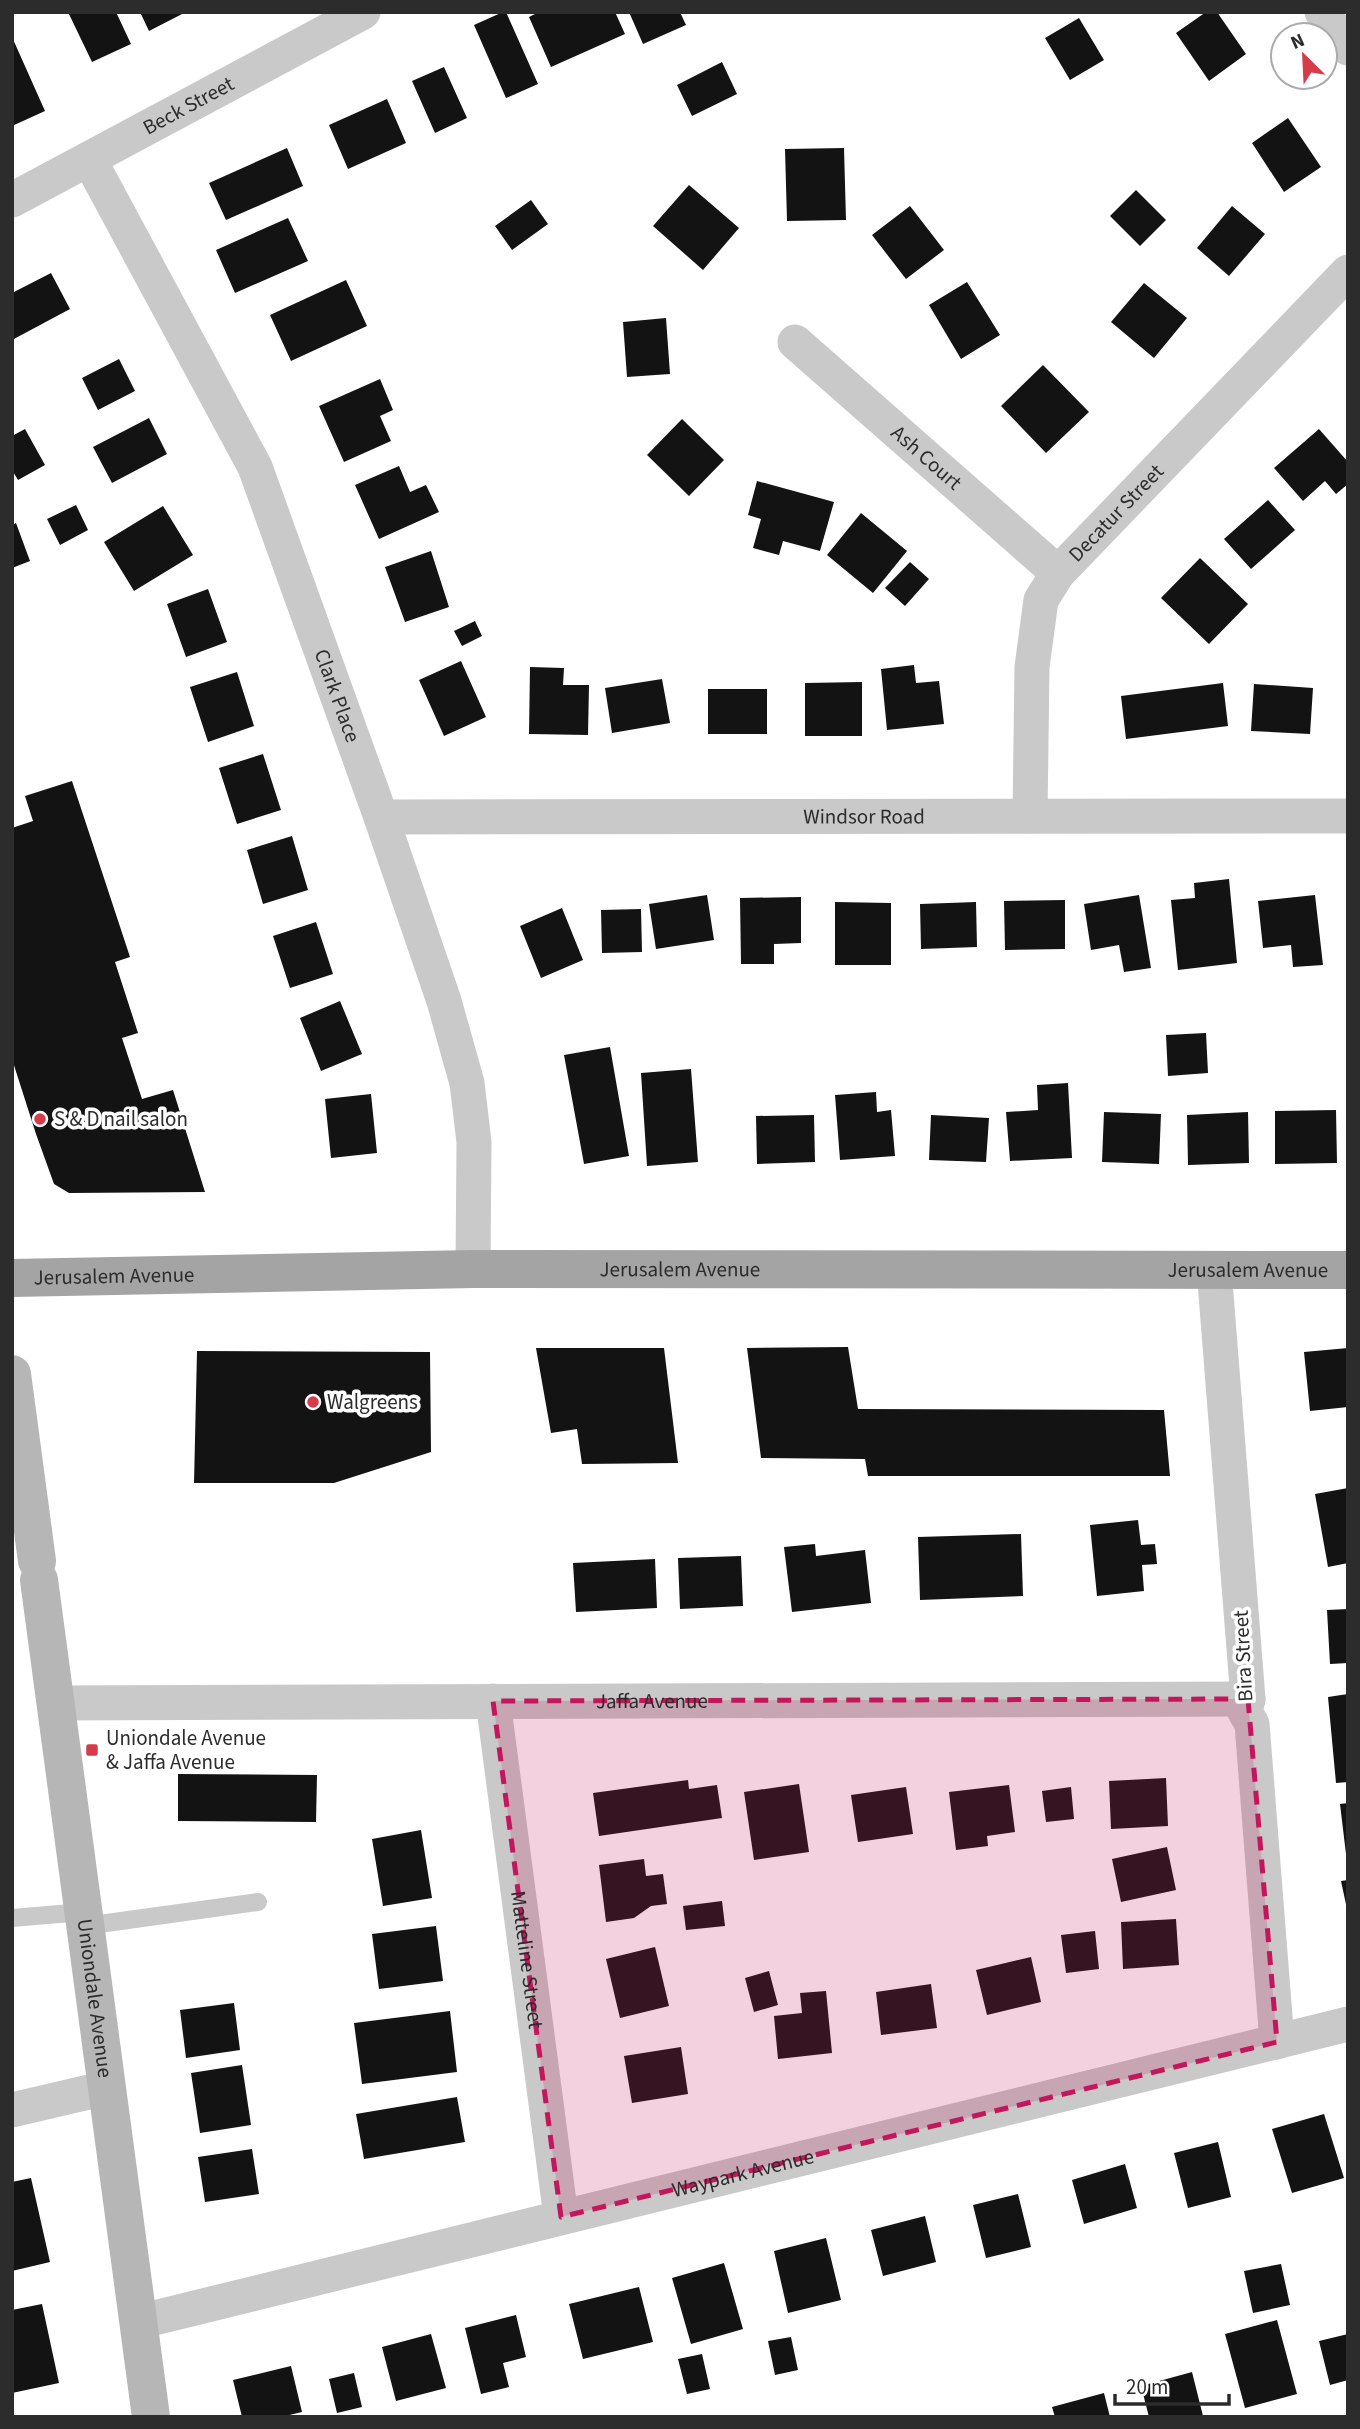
<svg xmlns="http://www.w3.org/2000/svg" width="1360" height="2429" viewBox="0 0 1360 2429" font-family="'Source Sans 3',sans-serif">
<style>
.building{fill:#131313}
.lines{fill:none;stroke-linecap:round;stroke-linejoin:round}
.service{stroke:#c9c9c9;stroke-width:18}
.minor{stroke:#c9c9c9;stroke-width:35}
.secondary{stroke:#b6b6b6;stroke-width:38}
.primary{stroke:#a4a4a4;stroke-width:38}
.marked{fill:#c2185b;fill-opacity:0.2;stroke:#c2185b;stroke-width:5;stroke-dasharray:14 9;stroke-linejoin:round}
.poi-dot{fill:#d63b4b;stroke:#fff;stroke-width:2.5}
.labels{text-anchor:middle;stroke-width:7;stroke-linejoin:round;paint-order:stroke}
.street-label{font-size:21px;fill:#2c2c2c;stroke:#fff}
.poi-label{font-size:21px;fill:#2c2c2c;stroke:#fff;text-anchor:start}
</style>
<rect width="100%" height="100%" fill="#fff"/>
<path class="building" d="M68 12H116L131 44 92 62Z
M140 12H186L149 31Z
M503 12H506L538 84 506 98 474 25Z
M539 12H615L625 34 551 67 529 17Z
M629 12H680L686 25 643 44Z
M1206 12H1217L1246 54 1209 81 1176 33Z
M1079 18 1104 60 1070 80 1045 38Z
M12 37 45 111 12 126Z
M722 62 737 94 692 116 677 85Z
M444 67 467 118 435 133 412 81Z
M387 99 406 143 348 169 329 125Z
M1288 118 1321 167 1284 192 1252 143Z
M287 148 303 186 226 220 209 183Z
M844 148 846 220 787 221 785 149Z
M689 185 739 228 703 270 653 226Z
M1136 190 1166 220 1140 246 1110 216Z
M531 200 548 224 512 250 495 226Z
M910 206 944 250 906 279 872 235Z
M1232 206 1265 234 1229 276 1197 248Z
M288 218 308 261 235 293 216 250Z
M51 273 70 309 12 340V293Z
M346 280 367 326 291 361 270 315Z
M967 282 1000 335 961 359 929 305Z
M1144 283 1187 318 1154 358 1111 322Z
M666 318 670 374 627 377 623 322Z
M119 359 135 391 98 410 82 378Z
M1043 365 1089 412 1046 453 1001 406Z
M380 379 393 410 380 416 391 441 344 462 319 406Z
M149 418 167 454 112 483 93 447Z
M682 419 724 460 689 496 647 455Z
M25 429 45 465 18 480 12 470V436Z
M1319 429 1348 462V484L1336 494 1325 481 1303 501 1274 468Z
M399 466 410 492 426 485 439 512 379 539 355 485Z
M757 481 834 502 820 551 783 541 779 555 753 548 761 519 748 515Z
M1268 500 1295 530 1251 569 1224 539Z
M76 505 88 530 60 545 47 519Z
M163 506 193 555 134 591 104 542Z
M861 513 907 551 873 593 827 555Z
M16 523 30 561 12 568V525Z
M431 551 449 607 405 622 385 567Z
M1200 558 1248 604 1209 644 1161 598Z
M910 562 929 579 905 606 885 588Z
M208 589 227 642 186 657 167 604Z
M475 621 482 636 462 646 454 631Z
M461 661 486 717 444 736 419 680Z
M914 665 916 683 939 681 944 724 887 730 881 669Z
M530 667 564 668 563 685H589L588 735 529 734Z
M237 672 254 726 208 742 190 687Z
M662 679 670 723 612 733 605 688Z
M862 682V736H805V683Z
M1223 683 1228 726 1126 739 1121 696Z
M1254 684 1313 688 1310 734 1251 731Z
M708 689H767V734H708Z
M263 754 281 810 237 824 219 768Z
M72 781 130 957 115 962 138 1033 122 1038 142 1099 173 1090 205 1192 69 1193 54 1184 36 1134 12 1059V828L33 821 25 796Z
M292 836 308 890 263 904 247 850Z
M1229 879 1237 963 1178 970 1171 900 1195 898 1194 883Z
M707 895 714 940 656 949 649 904Z
M1139 895 1151 968 1124 972 1119 945 1091 950 1084 904Z
M1315 895 1323 965 1293 967 1291 945 1263 948 1258 901Z
M801 897V943L774 944V964H741L740 898Z
M1065 900V949L1005 950 1004 901Z
M835 902 891 903V965H835Z
M976 902 977 947 921 949 920 904Z
M562 908 583 960 541 978 520 926Z
M641 909 642 952 602 953 601 910Z
M316 922 333 974 290 988 273 936Z
M340 1001 362 1054 321 1071 300 1018Z
M1206 1033 1208 1073 1168 1076 1166 1035Z
M610 1047 629 1156 584 1164 564 1055Z
M691 1069 698 1162 647 1166 641 1073Z
M1068 1083 1072 1158 1010 1161 1006 1112 1038 1110 1037 1085Z
M876 1092 877 1112 891 1110 895 1156 840 1160 835 1095Z
M371 1094 377 1153 331 1158 325 1099Z
M1336 1110 1337 1163 1275 1164V1111Z
M1104 1112 1161 1114 1159 1164 1102 1162Z
M1248 1112 1249 1163 1188 1165 1187 1115Z
M814 1115 815 1162 757 1164 756 1116Z
M931 1115 989 1118 986 1162 929 1160Z
M848 1347 858 1409 1164 1410 1170 1476H868L865 1459 761 1458 747 1348Z
M536 1348H664L678 1463 582 1464 577 1429 551 1433Z
M1348 1348V1407L1310 1411 1304 1352Z
M197 1351 430 1352 431 1452 334 1483H194Z
M1348 1488V1563L1328 1567 1315 1494Z
M1138 1520 1141 1545 1155 1544 1157 1564 1142 1565 1144 1591 1097 1596 1090 1525Z
M1021 1534 1023 1596 920 1600 918 1537Z
M815 1544 816 1556 865 1550 871 1603 792 1612 784 1547Z
M741 1556 743 1606 680 1609 678 1558Z
M655 1559 657 1608 576 1612 573 1563Z
M1348 1609V1663L1330 1664 1327 1610Z
M1348 1694V1782L1336 1783 1328 1697Z
M178 1774 317 1775 316 1822 178 1821Z
M1166 1778 1168 1826 1111 1829 1109 1781Z
M688 1780 689 1789 717 1785 722 1818 599 1836 593 1793Z
M799 1784 809 1852 754 1860 744 1792Z
M1009 1785 1015 1832 987 1836 988 1846 956 1850 949 1792Z
M906 1787 913 1834 858 1842 851 1795Z
M1071 1787 1074 1819 1046 1822 1042 1791Z
M1348 1803V1854H1346L1340 1804Z
M421 1830 432 1898 383 1906 372 1839Z
M1167 1847 1176 1890 1121 1902 1112 1859Z
M644 1859 646 1876 663 1874 667 1904 651 1906 634 1918 606 1922 599 1865Z
M1348 1880V1909H1347L1341 1881Z
M722 1901 725 1926 686 1930 683 1906Z
M1176 1919 1179 1965 1123 1969 1121 1922Z
M436 1926 443 1981 379 1989 372 1934Z
M1095 1931 1099 1969 1066 1973 1061 1935Z
M655 1947 669 2006 620 2018 606 1959Z
M1031 1957 1041 2002 987 2015 976 1970Z
M769 1971 778 2005 754 2012 745 1978Z
M931 1984 937 2028 881 2035 876 1992Z
M826 1991 832 2053 778 2059 774 2016 802 2013 800 1993Z
M234 2003 240 2050 186 2058 180 2010Z
M450 2011 457 2072 362 2084 354 2023Z
M681 2047 688 2094 632 2103 624 2056Z
M242 2065 251 2125 200 2133 191 2073Z
M457 2097 465 2142 364 2159 356 2114Z
M1324 2114 1344 2178 1292 2193 1272 2129Z
M1218 2142 1231 2197 1188 2208 1174 2153Z
M252 2149 259 2194 205 2202 198 2157Z
M1125 2164 1137 2208 1084 2224 1072 2180Z
M31 2178 50 2262 12 2271V2182Z
M1018 2194 1031 2247 986 2258 973 2205Z
M925 2216 936 2262 883 2276 871 2230Z
M826 2238 841 2300 788 2313 774 2251Z
M724 2263 743 2329 691 2344 672 2278Z
M1281 2264 1290 2305 1253 2313 1244 2271Z
M639 2287 653 2342 583 2359 569 2304Z
M42 2304 59 2383 12 2393V2310Z
M516 2315 526 2357 503 2363 509 2387 481 2394 465 2328Z
M1277 2320 1297 2394 1245 2408 1225 2334Z
M431 2334 446 2388 396 2401 382 2347Z
M1348 2334V2380L1330 2385 1319 2341Z
M791 2337 798 2370 775 2375 768 2341Z
M702 2354 710 2389 687 2394 678 2359Z
M291 2366 302 2412 281 2417H242L233 2380Z
M1192 2372 1203 2416 1149 2417 1141 2386Z
M354 2373 362 2407 337 2413 329 2379Z
M1104 2393 1110 2417H1055L1052 2407Z"/>
<g class="lines">
<path class="service" d="M12 1918 83 1912
M85 1926 258 1902"/>
<g class="minor">
<path d="M1322 12 1348 48"/>
<path id="s1" d="M89 159 255 467 381 817 444 1001 467 1083 474 1142 473 1269"/>
<path id="s2" d="M12 200 363 12"/>
<path id="s3" d="M795 342 1058 573"/>
<path id="s4" d="M1030 816 1032 667 1041 600 1058 573 1348 272"/>
<path id="s5" d="M381 817 1348 816"/>
<path d="M1214 1269 1248 1699 1245 1712 1252 1724 1277 2042"/>
<path id="s6" d="M493 1701 561 2217"/>
<path id="s7" d="M55 1703 1248 1699"/>
<path d="M12 2110 106 2088"/>
<path id="s8" d="M138 2322 1348 2024"/>
</g>
<g class="secondary">
<path d="M12 1374 37 1561"/>
<path id="s9" d="M39 1580 151 2417"/>
</g>
<path class="primary" id="s10" d="M12 1278 473 1269 1348 1270"/>
</g>
<path class="marked" d="M1248 1699 1277 2042 561 2217 493 1701Z"/>
<g class="poi-dot">
<circle cx="40" cy="1119" r="7"/>
<circle cx="313" cy="1402" r="7"/>
<rect x="85" y="1743" width="14" height="14" rx="3.5"/>
</g>
<g class="labels">
<g class="street-label">
<text dy="7" stroke="none"><textPath href="#s2" startOffset="200">Beck Street</textPath></text>
<text dy="7" stroke="none"><textPath href="#s3" startOffset="175">Ash Court</textPath></text>
<text dy="7" stroke="none"><textPath href="#s4" startOffset="332">Decatur Street</textPath></text>
<text dy="7" stroke="none"><textPath href="#s1" startOffset="593">Clark Place</textPath></text>
<text dy="7" stroke="none"><textPath href="#s5" startOffset="483">Windsor Road</textPath></text>
<text dy="7" stroke="none"><textPath href="#s10" startOffset="668">Jerusalem Avenue</textPath></text>
<text dy="7" stroke="none"><textPath href="#s10" startOffset="1236">Jerusalem Avenue</textPath></text>
<text dy="7" stroke="none"><textPath href="#s10" startOffset="102">Jerusalem Avenue</textPath></text>
<text transform="translate(1243 1656) rotate(-93)" y="7">Bira Street</text>
<text dy="7" stroke="none"><textPath href="#s7" startOffset="597">Jaffa Avenue</textPath></text>
<text dy="7" stroke="none"><textPath href="#s6" startOffset="261">Matteline Street</textPath></text>
<text dy="7" stroke="none"><textPath href="#s9" startOffset="422">Uniondale Avenue</textPath></text>
<text dy="7" stroke="none"><textPath href="#s8" startOffset="623">Waypark Avenue</textPath></text>
</g>
<g class="poi-label">
<text x="54" y="1126">S &amp; D nail salon</text>
<text x="327" y="1409">Walgreens</text>
<text x="106" y="1745">Uniondale Avenue<tspan x="106" dy="24">&amp; Jaffa Avenue</tspan></text>
</g>
</g>
<rect width="1360" height="2429" fill="none" stroke="#2c2c2c" stroke-width="28"/>
<g transform="translate(1304 56) rotate(336)"><circle r="33" fill="#ffffff" stroke="#ababab" stroke-width="2"/>
<path d="M0-5L12 26L0 18L-12 26Z" fill="#d63b4b"/>
<text y="-10" font-size="19" font-weight="bold" text-anchor="middle" fill="#2c2c2c">N</text>
</g>
<path d="M1115 2394v10h114v-10" fill="none" stroke="#2c2c2c" stroke-width="3.5"/>
<text x="1126" y="2394" font-size="21" fill="#2c2c2c" stroke="#ffffff" stroke-width="5" paint-order="stroke">20 m</text>
</svg>
